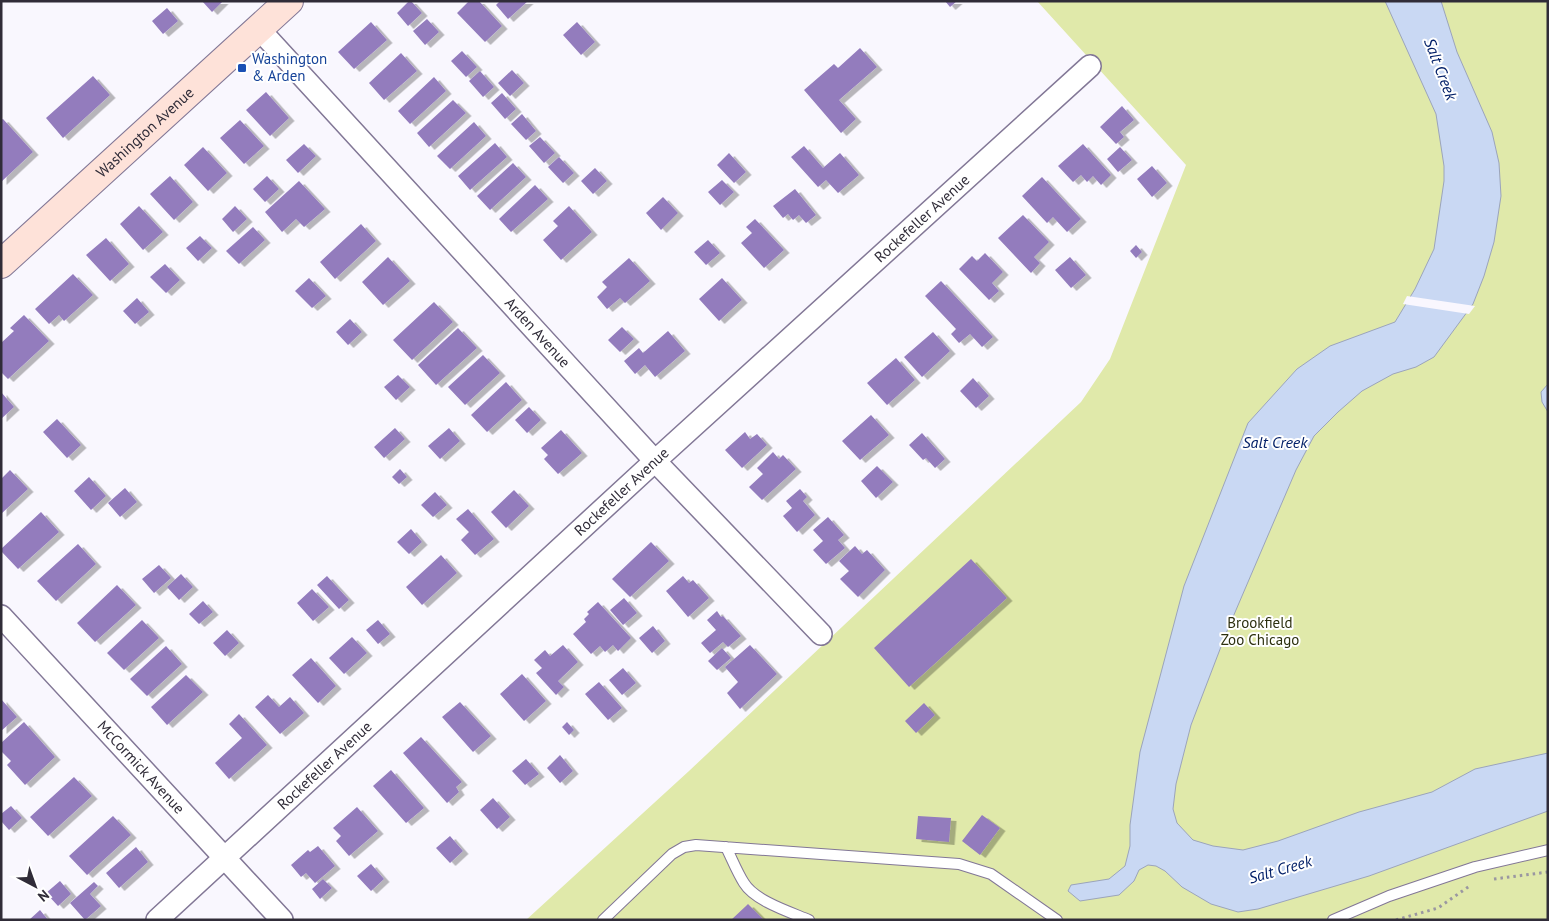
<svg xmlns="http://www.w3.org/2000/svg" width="1549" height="921" viewBox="0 0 1549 921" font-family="'PT Sans',sans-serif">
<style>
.green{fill:#e0e9aa}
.water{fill:#c9d8f3;stroke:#9ba4bb}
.pier{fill:#f9f7fe}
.building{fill:#937bbd;filter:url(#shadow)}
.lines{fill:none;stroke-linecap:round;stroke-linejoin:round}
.lane-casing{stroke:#827796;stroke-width:12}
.street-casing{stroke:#827796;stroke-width:24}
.secondary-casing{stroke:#827796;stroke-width:30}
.path{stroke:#9a97a1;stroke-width:3;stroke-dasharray:2.5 4;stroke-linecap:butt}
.lane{stroke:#fff;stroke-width:10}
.street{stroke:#fff;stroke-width:21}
.secondary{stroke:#fee2d9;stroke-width:28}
.transit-dot{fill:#1a4fb4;stroke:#fff;stroke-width:2}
.labels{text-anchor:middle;stroke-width:4;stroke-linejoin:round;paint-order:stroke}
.transit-label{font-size:15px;fill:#164399;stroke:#fff;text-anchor:start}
.street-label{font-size:15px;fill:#302c38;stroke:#fff}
.park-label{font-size:15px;fill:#2d300f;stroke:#fff}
.water-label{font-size:16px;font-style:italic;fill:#042169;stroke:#fff}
</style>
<defs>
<filter id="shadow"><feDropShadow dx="5.5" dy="3" stdDeviation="0" flood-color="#0004"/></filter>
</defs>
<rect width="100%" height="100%" fill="#f9f7fe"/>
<path class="green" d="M1037 1H1548V920H526L689 771 1081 402 1110 359 1186 165Z"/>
<path class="water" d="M1385 1H1441L1457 52 1492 132 1499 163 1501 196 1494 242 1484 276 1473 304 1434 357 1416 367 1393 374 1362 391 1338 412 1314 436 1296 470 1227 631 1191 725 1176 784 1173 809 1177 823 1193 840 1213 846 1243 850 1278 841 1359 812 1432 792 1475 769 1548 753V811L1369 876 1258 909 1238 912 1211 904 1182 887 1165 871 1156 866 1148 865 1139 870 1134 881 1119 895 1080 901 1068 891 1071 885 1109 879 1125 866 1130 846V825L1140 752 1184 586 1248 423 1297 369 1330 346 1395 322 1415 289 1434 249 1444 181V166L1436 114Z
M1548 384V412L1542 402 1541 392Z"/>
<path class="pier" d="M1407 296 1475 306 1469 314 1403 304Z"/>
<path class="building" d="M202 1H223L212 12Z
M409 1H411L422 13 408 26 397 13Z
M469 1H479L502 26 485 42 457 13Z
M500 1H528L508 19 496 5Z
M945 1H957L950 7Z
M167 8 178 21 163 34 152 21Z
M427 19 439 32 425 45 413 31Z
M371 22 387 40 354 69 338 52Z
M577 22 595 42 581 55 563 35Z
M860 48 877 67 839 100 856 119 841 133 804 90 834 64 838 68Z
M462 51 477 67 466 77 451 61Z
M401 53 417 71 384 100 369 83Z
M512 70 524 83 510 96 498 83Z
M480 71 494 87 483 97 469 81Z
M93 76 110 95 63 138 46 118Z
M434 77 446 91 410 124 398 111Z
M266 92 289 118 270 136 246 110Z
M502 93 516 109 505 119 491 103Z
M453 100 466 113 429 147 417 133Z
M1122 106 1134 120 1120 132 1124 137 1116 144 1100 127Z
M522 114 536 131 526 140 511 124Z
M3 119 33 152 1 182V120Z
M240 120 264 146 244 164 220 138Z
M474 122 486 136 450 169 437 156Z
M540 137 555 153 544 163 529 146Z
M495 143 507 157 470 190 458 176Z
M304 144 316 156 298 173 286 160Z
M1083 144 1111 175 1101 185 1093 176 1087 182 1081 175 1073 182 1058 166Z
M804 146 823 168 840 153 859 175 838 193 826 180 818 187 791 157Z
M203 147 227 173 208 191 184 165Z
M1120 147 1132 160 1118 172 1107 159Z
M729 153 746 172 734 183 717 165Z
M559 157 574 173 563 183 548 167Z
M513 163 526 177 490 210 477 196Z
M1152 166 1167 183 1152 197 1137 179Z
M595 168 607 181 593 194 581 181Z
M170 176 193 202 174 220 150 194Z
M267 176 279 189 265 202 253 189Z
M1042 177 1081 219 1067 232 1053 217 1047 223 1022 196Z
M722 180 734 192 720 205 708 192Z
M299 181 325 209 304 227 296 219 282 232 265 212Z
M535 185 548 199 511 232 499 219Z
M795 189 816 215 806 223 799 215 793 220 788 214 783 218 773 206Z
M663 197 678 213 661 230 646 213Z
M139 206 163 232 143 250 120 224Z
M235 206 247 219 233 232 222 219Z
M569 206 592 232 561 260 543 240 558 226 553 221Z
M1023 215 1049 242 1034 257 1040 263 1031 273 998 238Z
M755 219 784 250 764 268 741 243 752 233 746 227Z
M361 224 376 241 335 279 320 262Z
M253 227 265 240 239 264 226 251Z
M200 236 212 248 198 261 186 248Z
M106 238 129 264 110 281 86 255Z
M708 240 720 253 706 265 694 252Z
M1136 245 1142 252 1136 258 1130 251Z
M985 253 1003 272 992 283 999 291 989 300 959 269 972 256 977 261Z
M388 257 410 281 383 305 362 282Z
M1070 257 1086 275 1071 288 1055 270Z
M629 258 650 281 625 303 620 298 607 309 597 297 607 287 602 282Z
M165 264 180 280 166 293 150 277Z
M73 274 93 295 64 321 59 315 49 324 35 309Z
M309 278 326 296 312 308 295 291Z
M722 278 742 300 719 321 699 299Z
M941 281 993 337 982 347 970 334 959 343 951 334 956 329 925 296Z
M137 298 149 312 135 324 123 311Z
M434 302 453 322 412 360 393 340Z
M24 315 49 341 8 379 1 372V343L14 331 10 328Z
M350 319 362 332 348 345 336 332Z
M622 327 634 339 620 352 608 340Z
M458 328 477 348 436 385 418 365Z
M668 331 685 351 655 377 645 365 635 374 624 361 639 348 643 353Z
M933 332 950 351 922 377 904 357Z
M483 355 500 373 465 405 448 387Z
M896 358 915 380 887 405 867 383Z
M398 375 410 387 396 400 384 387Z
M973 378 989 396 976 408 960 391Z
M506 382 522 400 487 432 471 415Z
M1 392 14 407 1 419Z
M529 407 541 420 527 433 515 420Z
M871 415 889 435 860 460 842 441Z
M57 419 81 445 67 458 43 432Z
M395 428 405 439 384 458 374 447Z
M449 428 460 441 440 459 428 446Z
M561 430 582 453 558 474 544 459 548 455 541 448Z
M745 432 750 439 757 434 767 445 742 468 725 450Z
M922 433 945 459 935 468 926 458 923 460 909 445Z
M773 452 779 459 783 455 796 469 762 500 749 487 763 474 757 468Z
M877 466 893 482 876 498 861 481Z
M400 469 407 477 399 484 392 477Z
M10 470 28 489 1 514V479Z
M89 477 106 496 91 510 74 491Z
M125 488 137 502 120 517 108 503Z
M800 489 807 497 803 501 815 515 797 532 783 516 792 508 786 501Z
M514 490 529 506 506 528 491 512Z
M435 492 447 505 433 517 421 505Z
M468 509 494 539 475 555 461 540 469 532 456 519Z
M41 512 59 532 18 569 1 551V549Z
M828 517 844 535 838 540 845 548 826 564 813 550 823 541 813 530Z
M411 529 422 542 409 554 397 542Z
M651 542 669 561 630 597 612 579Z
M78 544 96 564 56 601 37 581Z
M855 546 862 554 867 550 885 570 858 597 840 579 849 571 839 561Z
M441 555 457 573 422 605 406 587Z
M971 559 1007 598 909 687 874 648Z
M159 565 171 578 154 593 142 579Z
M181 574 193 587 179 600 167 587Z
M327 576 349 600 339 609 317 585Z
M683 576 689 583 693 580 709 598 688 617 666 591Z
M117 585 136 605 95 642 77 623Z
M312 589 329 607 313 621 297 603Z
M624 598 637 613 623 625 610 610Z
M203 601 213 612 199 624 189 614Z
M598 602 631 638 618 651 613 645 605 652 600 646 591 654 573 634 586 622 584 619 589 614 587 612Z
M717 611 721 617 723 616 741 636 728 647 723 642 710 653 701 643 716 630 707 620Z
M142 620 159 638 124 670 107 653Z
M378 620 390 634 378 644 366 630Z
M653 626 665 641 652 653 639 638Z
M227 630 239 643 225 656 213 643Z
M352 637 367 653 344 674 329 658Z
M563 645 578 662 558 681 564 687 556 695 536 673 542 668 534 660 545 650 550 656Z
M750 645 777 674 740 709 727 693 738 682 725 667Z
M166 646 182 664 147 696 130 679Z
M722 648 731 658 717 670 708 661Z
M311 658 336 686 318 703 292 675Z
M623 668 636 683 622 695 609 680Z
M522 674 546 701 524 721 500 694Z
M186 675 203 692 167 725 151 707Z
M599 682 622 708 608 720 585 694Z
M268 695 279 707 290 697 304 713 280 734 255 707Z
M1 699 17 717 1 731Z
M460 702 491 736 473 752 442 717Z
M924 703 935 715 916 733 905 721Z
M239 714 267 745 229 779 215 763 242 738 229 724Z
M24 722 55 757 25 785 7 765 11 761 1 751V743Z
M567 722 574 730 569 735 562 727Z
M421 737 462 782 456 787 459 792 447 803 403 753Z
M560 755 573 771 560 783 547 768Z
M526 759 539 774 525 785 512 771Z
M391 770 424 808 406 823 373 786Z
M74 777 92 796 48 836 30 817Z
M493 798 510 817 497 829 480 810Z
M11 806 22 818 9 830 1 821V814Z
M357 807 378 831 349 856 336 841 341 836 333 828Z
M982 815 1000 828 980 855 962 841Z
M113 816 131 835 87 875 69 856Z
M918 816 951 818 949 842 916 839Z
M450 836 463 851 450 863 436 848Z
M318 846 335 866 315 883 306 873 301 877 291 865 308 850 310 852Z
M136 847 148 862 119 888 106 873Z
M371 864 384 879 371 891 357 876Z
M323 879 332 888 320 899 312 889Z
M60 881 71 894 58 906 46 893Z
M94 882 98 886 90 894 101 906 85 920 70 903Z
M748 904 764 920H731L746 906Z
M40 910 48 920H29Z"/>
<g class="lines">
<defs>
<path id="lane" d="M726 847C732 859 737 872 744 883 755 901 790 912 809 920
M603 920 672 854 684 847 696 845 959 864 991 874 1057 920
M1333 920 1389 896 1475 867 1548 850"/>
<g id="street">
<path id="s1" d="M259 29 655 461 821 634"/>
<path id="s2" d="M1 616 282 920"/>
<path id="s3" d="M157 920 655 461 1090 66"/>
</g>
<g id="secondary">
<path id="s4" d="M1 264 289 1"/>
</g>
</defs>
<use href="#lane" class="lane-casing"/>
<use href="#street" class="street-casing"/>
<use href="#secondary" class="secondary-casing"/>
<path class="path" d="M1494 879 1548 872
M1396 920 1438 908 1471 885"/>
<use href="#lane" class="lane"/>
<use href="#street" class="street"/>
<use href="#secondary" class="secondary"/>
</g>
<rect class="transit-dot" x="237" y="63" width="10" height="10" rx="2.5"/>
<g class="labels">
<g class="transit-label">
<text x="252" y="64">Washington<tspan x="252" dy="17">&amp; Arden</tspan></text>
</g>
<g class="street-label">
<text dy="5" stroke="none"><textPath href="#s4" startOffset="195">Washington Avenue</textPath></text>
<text dy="5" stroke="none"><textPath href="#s3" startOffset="1038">Rockefeller Avenue</textPath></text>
<text dy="5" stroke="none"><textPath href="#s1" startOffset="412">Arden Avenue</textPath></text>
<text dy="5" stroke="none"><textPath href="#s3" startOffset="632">Rockefeller Avenue</textPath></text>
<text dy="5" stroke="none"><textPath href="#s3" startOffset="228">Rockefeller Avenue</textPath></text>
<text dy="5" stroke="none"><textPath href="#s2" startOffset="206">McCormick Avenue</textPath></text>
</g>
<g class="park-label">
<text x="1260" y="628">Brookfield<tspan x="1260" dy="17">Zoo Chicago</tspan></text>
</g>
<g class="water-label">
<text transform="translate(1441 69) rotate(69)" y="6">Salt Creek</text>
<text x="1275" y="448">Salt Creek</text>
<text transform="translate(1280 869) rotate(-16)" y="6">Salt Creek</text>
</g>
</g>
<rect width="1549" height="921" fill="none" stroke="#302c38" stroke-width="5"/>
<g transform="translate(35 886) rotate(139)" stroke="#ffffff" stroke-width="4" paint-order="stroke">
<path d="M0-4L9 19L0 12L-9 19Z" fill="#302c38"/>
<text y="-8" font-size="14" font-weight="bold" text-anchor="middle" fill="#302c38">N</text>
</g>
</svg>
